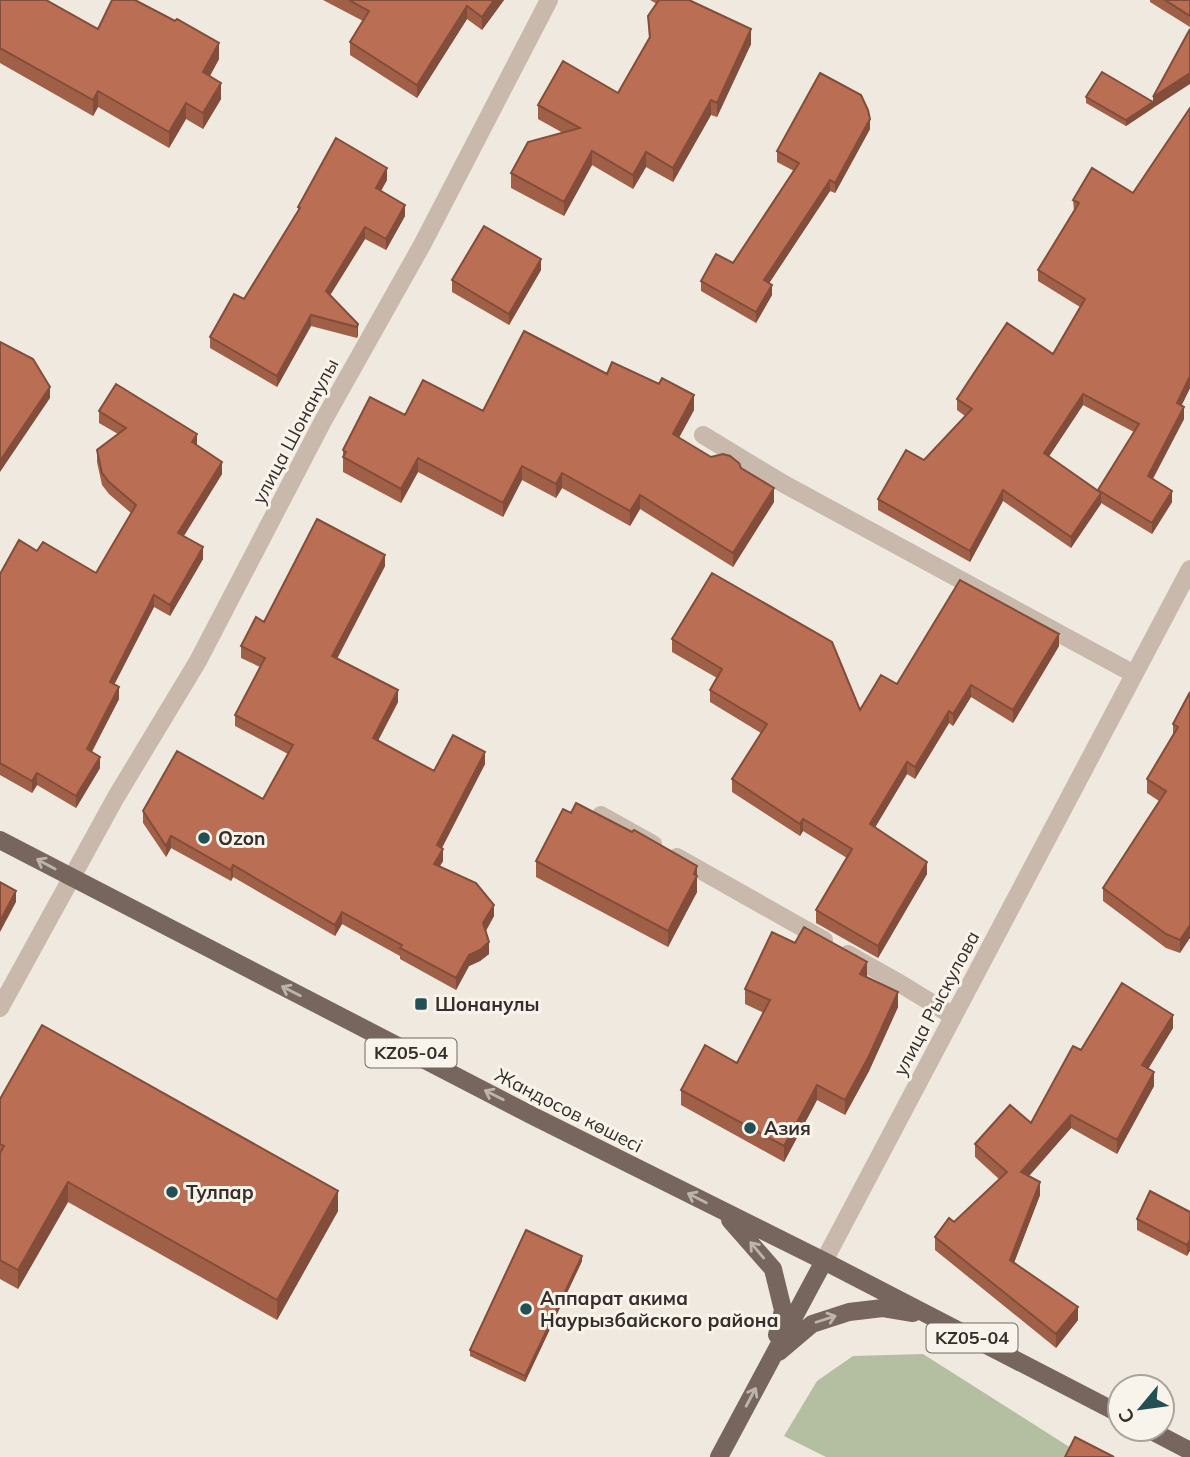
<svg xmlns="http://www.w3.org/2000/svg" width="1190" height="1457" viewBox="0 0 1190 1457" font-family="Mulish,sans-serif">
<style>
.green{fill:#b4bea0}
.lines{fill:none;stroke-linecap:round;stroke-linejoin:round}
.minor{stroke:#c8b9ac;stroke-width:18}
.major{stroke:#77665d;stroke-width:18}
.wall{fill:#a05f47;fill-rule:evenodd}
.shaded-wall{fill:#824d3a}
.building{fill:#ba6e53;stroke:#824d3a;stroke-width:2}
.oneway{stroke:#beb4ab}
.poi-dot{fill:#235054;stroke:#f8f3eb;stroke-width:2.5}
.labels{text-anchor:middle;stroke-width:6;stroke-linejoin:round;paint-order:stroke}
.shield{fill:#f8f3eb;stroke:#706964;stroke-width:2}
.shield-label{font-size:18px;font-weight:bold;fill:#362e2a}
.street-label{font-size:19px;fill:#362e2a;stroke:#f8f3eb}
.poi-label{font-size:19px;font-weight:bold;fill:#362e2a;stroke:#f8f3eb;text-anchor:start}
</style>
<rect width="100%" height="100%" fill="#f0e9df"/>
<path class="green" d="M923 1354 1071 1448 1066 1457H826L784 1436 817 1381 853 1356Z"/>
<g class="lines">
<path class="minor" d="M703 435 784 484 1134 674
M601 815 653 844
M677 857 824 940
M848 954 896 981 953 1016
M0 1008 116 797 198 661 323 421 422 245 549 0
M824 1261 1190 569"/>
<path class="major" d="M0 840 533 1116 824 1261 1120 1414
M730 1220 773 1269 783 1310 777 1335
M779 1352 812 1324 849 1312 883 1308 913 1313
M1148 1429 1190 1451
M719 1457 824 1261"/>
</g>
<path class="wall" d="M0 0 98 29 219 59 210 76 221 99 203 129 186 119 169 148 98 107 93 116 0 63Z
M323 0H504L482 30 467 19 417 98 350 55V42L363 21Z
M650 0H689L751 44 717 117 711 115 673 182 646 167 633 189 592 165 564 216 511 188V173L563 133 538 119V105L618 93 649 39 648 16 657 4Z
M1150 0H1190V27L1150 2Z
M1086 97 1153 108 1126 126 1086 103Z
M1190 108V388L1181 406 1184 419 1153 479 1172 502 1152 534 1101 503 1071 548 1003 501 970 562 878 510V499L924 460 965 416 957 410V399L1053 354 1080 307 1038 281V270L1074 211 1073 200 1133 193ZM1083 405 1134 432 1098 491 1049 456Z
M870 129 835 193 830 191 769 283 772 295 756 323 701 291V281L733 263 794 171 777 162V151Z
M387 180 381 191 405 216 386 250 365 239 330 295 358 324V335L357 338 311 326 277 387 210 348V337L244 299 298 210V207Z
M541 270 509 325 452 292V280Z
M607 374 694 410 679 438 711 457 741 468 774 502 733 567 640 509 630 526 562 488 556 498 522 480 503 517 418 472 401 503 343 472V450L405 415 483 411Z
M99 411 197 446 222 474 184 536 203 559 170 616 154 607 114 684 119 699 92 752 100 768 76 808 37 785 32 793 0 775V574L37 551 96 573 131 513 109 494 102 485 97 462V450L118 434 99 423Z
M385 566 337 659 398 702 378 741 434 771 485 764 442 848 443 861 440 866 494 916 486 931 489 954 480 961 469 966 456 990 400 959V956L342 924 335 936 233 877 231 881 171 848 166 857 143 823V811L263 799 288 754 235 726V715L260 667 241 658V646L264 622Z
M672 639 860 710 897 684 1059 646 1013 723 971 697 953 726 949 723 915 779 907 774 875 827 927 874 878 958 816 923V910L847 858 803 831 800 836 732 792V779L761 733 710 702V690L717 678 672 652Z
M1190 692 1180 953 1166 948 1103 901V888L1159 801 1147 793V779L1173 734V724Z
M571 813 697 866V892L668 947 536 877V861Z
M867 977 898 1007 869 1071 845 1115 817 1100 784 1162 681 1105V1090L737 1063 764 1013 745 1004V989Z
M1173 1028 1148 1069 1154 1086 1117 1154 1071 1128 1029 1176 1040 1195 1014 1263 1078 1320 1056 1348 935 1250V1237L954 1222 999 1179 975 1157V1144L1031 1123 1081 1050Z
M0 1099 338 1211 277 1320 68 1202 18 1289 0 1279Z
M1190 1212 1187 1256 1137 1230V1219Z
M582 1261 525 1382 470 1356V1350Z"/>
<path class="shaded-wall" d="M494 0H504L482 30V17Z
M467 6V19L417 98V85Z
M751 29V44L717 117V103Z
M219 43V59L203 88V72Z
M1190 73V84L1153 108V97Z
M221 83V99L203 129V113Z
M98 91V107L93 116V100Z
M711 100V115L673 182V168Z
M1153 102V108L1126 126V120Z
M186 103V119L169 148V132Z
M870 119V129L835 193V183Z
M592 151V165L564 216V202Z
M646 152V167L633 189V175Z
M387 168V180L376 199V188Z
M830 180V191L764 291V280Z
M405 205V216L386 250V239Z
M365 227V239L326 302V291Z
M541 259V270L509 325V314Z
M772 285V295L756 323V312Z
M311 315V326L277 387V376Z
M358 324V335L357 338V327Z
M1190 376V388L1177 415V403Z
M50 387V398L0 472V461Z
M1083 394V405L1044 464V453Z
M694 395V410L673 448V434Z
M1184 407V419L1148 487V476Z
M197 434V446L192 442Z
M418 458V472L401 503V489Z
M222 462V474L178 545V533Z
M522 466V480L503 517V503Z
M562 473V488L556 498V484Z
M774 488V502L733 567V553Z
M1003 490V501L970 562V551Z
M1172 491V502L1152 534V523Z
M1101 493V504L1071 548V537Z
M640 495V509L630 526V511Z
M203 547V559L170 616V605Z
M385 555V566L332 668V656Z
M154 595V607L110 693V682Z
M1059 634V646L1013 723V710Z
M971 685V697L953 726V714Z
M119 687V699L87 760V749Z
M398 690V702L373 750V738Z
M949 711V723L915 779V767Z
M485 752V764L437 857V845Z
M100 757V768L76 808V796Z
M907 762V774L870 836V824Z
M37 773V785L32 793V781Z
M803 819V831L800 836V824Z
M171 836V848L166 857V846Z
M443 849V861L434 875V864Z
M927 862V874L878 958V946Z
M233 865V877L231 881V870Z
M697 866V892L668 947V931Z
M16 891V902L0 932V921Z
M494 905V916L483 935V923Z
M342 912V924L335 936V925Z
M1190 925V938L1180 953V940Z
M489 942V954L480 961 469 966 456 990V978L469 955Z
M867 962V978L860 974Z
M898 992V1007L869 1071 845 1115V1100Z
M1173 1015V1028L1142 1079V1065Z
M1154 1072V1086L1117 1154V1140Z
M817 1085V1100L784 1162V1146Z
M1071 1115V1128L1021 1185V1172Z
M68 1182V1202L18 1289V1270Z
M1040 1182V1195L1010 1273V1260Z
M338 1191V1211L277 1320V1300Z
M1190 1240V1251L1187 1256V1245Z
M582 1256V1261L525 1382V1376Z
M1078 1307V1320L1056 1348V1334Z"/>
<path class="building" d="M0 0H46L98 29 112 0H135L175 21 177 19 219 43 203 72 221 83 203 113 186 103 169 132 98 91 93 100 0 48Z
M349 0H494L482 17 467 6 417 85 350 42 369 11Z
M659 0H689L751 29 717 103 711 100 673 168 646 152 633 175 592 151 564 202 511 173 528 142 580 128 538 105 563 61 618 93 650 37 648 16Z
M1165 0H1190V16Z
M1190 29V73L1153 97Z
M1102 72 1153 102 1126 120 1086 97Z
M820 73 861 95 868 110 870 119 835 183 830 180 764 280 772 285 756 312 701 281 716 254 733 263 799 163 777 151Z
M1190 108V376L1177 403 1184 407 1148 476 1172 491 1152 523 1098 490 1139 424 1083 394 1044 453 1101 493 1071 537 1003 490 970 551 878 499 906 450 924 460 972 409 957 399 1007 323 1053 354 1085 299 1038 270 1079 203 1073 200 1092 168 1133 193Z
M336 138 387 168 376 188 405 205 386 239 365 227 326 291 358 324 357 327 311 315 277 376 210 337 234 294 244 299 300 208 298 207Z
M484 226 541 259 509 314 452 280Z
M524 331 607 374 612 362 659 384 662 378 694 395 673 434 711 457 723 454 730 456 739 463 741 468 774 488 733 553 640 495 630 511 562 473 556 484 522 466 503 503 418 458 401 489 343 457 346 452 343 450 370 397 405 415 423 380 483 411Z
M0 342 33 359 50 387 0 461Z
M116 384 197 434 192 442 222 462 178 533 203 547 170 605 154 595 110 682 119 687 87 749 100 757 76 796 37 773 32 781 0 763V574L19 540 37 551 43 542 96 573 136 505 109 482 102 473 97 450 126 428 99 411Z
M317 519 385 555 332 656 398 690 373 738 434 771 453 735 485 752 437 845 443 849 434 864 476 883 494 905 483 923 489 942 480 950 469 955 456 978 400 948 402 945 342 912 335 925 233 865 231 870 171 836 166 846 143 811 177 751 263 799 293 745 235 715 265 658 241 646 256 617 264 622Z
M712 573 832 642 860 710 881 675 897 684 960 580 1059 634 1013 710 971 685 953 714 949 711 915 767 907 762 870 824 927 862 878 946 816 910 852 849 803 819 800 824 732 779 767 724 710 690 722 669 672 639Z
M1190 692V925L1180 940 1166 934 1103 888 1166 791 1147 779 1178 727 1173 724Z
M576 803 632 832 634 830 697 866 694 874 697 876 668 931 536 861 563 809 571 813Z
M0 882 16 891 0 921Z
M804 927 867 962 860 974 898 992 869 1056 845 1100 817 1085 784 1146 681 1090 705 1045 737 1063 770 1000 745 989 772 932 795 943Z
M1122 983 1173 1015 1142 1065 1154 1072 1117 1140 1071 1115 1021 1172 1040 1182 1010 1260 1078 1307 1056 1334 935 1237 949 1218 954 1222 1007 1172 975 1144 1010 1105 1031 1123 1073 1046 1081 1050Z
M42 1025 338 1191 277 1300 68 1182 18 1270 0 1260V1153L4 1146 0 1144V1099Z
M1150 1191 1190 1212V1240L1187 1245 1137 1219Z
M526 1230 582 1256 525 1376 470 1350Z
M1075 1437 1114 1457H1065Z"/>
<defs><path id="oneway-shaft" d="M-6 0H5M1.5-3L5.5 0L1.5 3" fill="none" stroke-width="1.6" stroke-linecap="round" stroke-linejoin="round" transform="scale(1.75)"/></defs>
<g class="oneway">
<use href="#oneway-shaft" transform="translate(46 864) rotate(-152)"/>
<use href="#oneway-shaft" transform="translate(291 991) rotate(-153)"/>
<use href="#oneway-shaft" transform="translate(494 1095) rotate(-153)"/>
<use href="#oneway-shaft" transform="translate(697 1198) rotate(-153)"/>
<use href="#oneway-shaft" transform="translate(757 1250) rotate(-130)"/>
<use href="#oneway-shaft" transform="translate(826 1319) rotate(-18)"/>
<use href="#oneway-shaft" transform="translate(751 1397) rotate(-62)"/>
</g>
<g class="poi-dot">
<circle cx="204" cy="838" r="7"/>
<rect x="414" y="997" width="14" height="14" rx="3.5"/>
<circle cx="750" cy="1128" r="7"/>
<circle cx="172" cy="1192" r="7"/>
<circle cx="526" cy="1309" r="7"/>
</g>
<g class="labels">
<g class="shield">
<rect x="365.5" y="1038.5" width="91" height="29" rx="5"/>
<rect x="926.5" y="1323.5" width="91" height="29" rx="5"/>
</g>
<g class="shield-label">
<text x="411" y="1059">KZ05-04</text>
<text x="972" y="1344">KZ05-04</text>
</g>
<g class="street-label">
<text transform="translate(295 431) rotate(-62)" y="7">улица Шонанулы</text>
<text transform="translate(936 1003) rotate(-62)" y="7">улица Рыскулова</text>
<text transform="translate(569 1110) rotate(27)" y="7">Жандосов көшесі</text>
</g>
<g class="poi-label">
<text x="218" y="845">Ozon</text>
<text x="435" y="1011">Шонанулы</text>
<text x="764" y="1135">Азия</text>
<text x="186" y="1199">Тулпар</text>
<text x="540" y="1305">Аппарат акима<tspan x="540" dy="22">Наурызбайского района</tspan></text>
</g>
</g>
<g transform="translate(1141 1408) rotate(241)"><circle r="33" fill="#f8f3eb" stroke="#aaa49e" stroke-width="2"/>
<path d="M0-5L12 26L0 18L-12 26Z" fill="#235054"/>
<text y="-10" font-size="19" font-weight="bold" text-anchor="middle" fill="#362e2a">С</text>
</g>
</svg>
